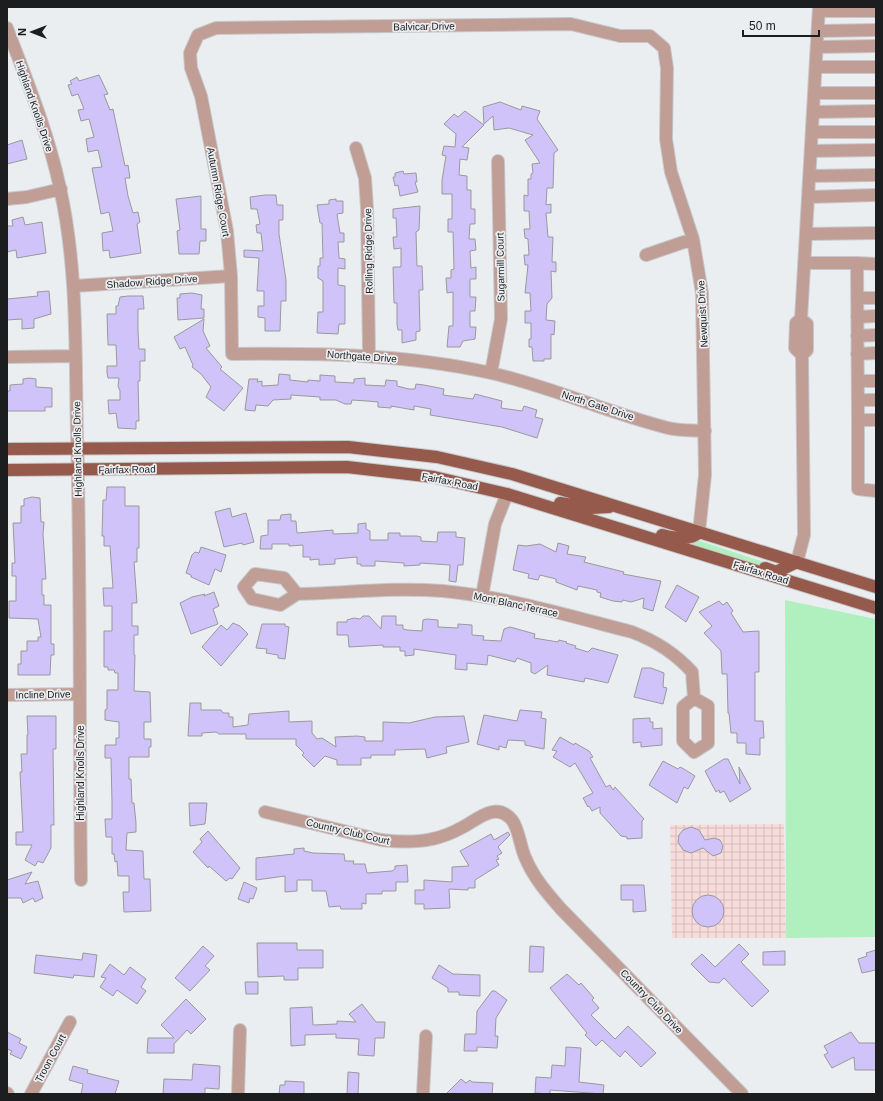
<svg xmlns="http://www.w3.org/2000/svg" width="883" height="1101" viewBox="0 0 883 1101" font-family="Arial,sans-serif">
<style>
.industrial{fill:url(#industrial-grid)}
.grass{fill:#b0f0bf}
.building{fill:#d0c3fa;stroke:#9a999c}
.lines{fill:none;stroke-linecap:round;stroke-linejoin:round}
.minor-casing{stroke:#c6c8cb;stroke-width:14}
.major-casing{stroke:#c6c8cb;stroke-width:14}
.minor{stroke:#c09d95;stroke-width:12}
.major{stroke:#955a4b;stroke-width:12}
.labels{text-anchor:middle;stroke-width:3.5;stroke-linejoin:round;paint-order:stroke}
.street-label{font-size:10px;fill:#1c1d1e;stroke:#ebeef1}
</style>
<defs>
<pattern id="industrial-grid" width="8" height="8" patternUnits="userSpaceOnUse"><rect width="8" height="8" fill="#f7dcdb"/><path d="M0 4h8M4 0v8" fill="none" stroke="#d3bcbc"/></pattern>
</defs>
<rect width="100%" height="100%" fill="#ebeef1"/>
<path class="industrial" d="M784 824 786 938H672L670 825Z"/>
<path class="grass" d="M694 539 785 569 786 574 675 540Z
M785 600 876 619V937L786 938Z"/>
<path class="building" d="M99 75 108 94 104 95 110 110 113 109 125 166 128 165 130 178H125L128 196 133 213 138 212 140 222 137 224 141 253 110 258 109 250 103 251 102 233 113 231 109 212 101 214 92 168 102 167 98 150 88 152 86 139 94 137 89 119 81 121 78 110 84 109 78 94 72 96 68 85 72 84 70 81 77 77 79 81Z
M500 102 521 110 522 106 540 111 537 119 558 150 554 153 553 188H547L546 205 551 204V213H546L548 237H553L552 262H556V272L551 271 552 298 547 304 546 320 555 321 554 335 551 334V359H544V361H533L532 347H529V339H531V323H525V311H531L530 293H525L528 265H525L524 255H529L528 239 525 238 524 229H530L529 211H524V195L528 196V179H531V174L533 173 532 164 540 163 525 140 533 135 509 128 494 130 493 116 484 124 483 107Z
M465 111 484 125 462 147 469 148 467 160 460 159 459 175 467 176V190H471V209H475V224H470L469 239H475L476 250 470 251 471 268 476 267V279H470V297H476L475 311H470V327H476L475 339 463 341 460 347H447L449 326H453V292L447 293 446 278H451V270L454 269 453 232H448V219H452V194H442V180L446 156 442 155 444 146 455 147 456 134 444 124 454 114 458 117Z
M22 140 27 159 7 164V145Z
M403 171 404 174 416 173 417 182H415L418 192 400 196 398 185 395 186 393 177H395V173Z
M265 195H276L277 205H283V220H279V234L286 280V301H281L280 331H265V318L258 317V306H264V291H257L259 258 244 257V250L263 251 261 233H257L256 225 260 224 257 209H251L250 197Z
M201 196V229H206V241H200L199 254H179L177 231 180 230 176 199Z
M336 199V201H343V213L337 214 340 233H344V242H338L339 258 345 259V269L338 268V285L345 286V324H339L338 334 317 333 318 312H323V281L318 278V266H320V258H323L322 223H320L317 205 329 204V200Z
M420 206 419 230 416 232 417 266H422L423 290H419L420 331 416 332V340L402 343V330H398L397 325V303H394L393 267H401V248L394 249 393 237H397L396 218H393V209Z
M23 217 25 225 42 222 46 253 17 258 16 250 7 252V226H13L12 220Z
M49 291 51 314 34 319V328L22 329V319L7 320V299L38 296 37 292Z
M192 293 202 295 201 309H204V318L178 320 177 298H180V294Z
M128 296H143L144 309H138V331L139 349H145V361H140V381H138L139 421H136V429L118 428 116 413 109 414 108 400H120V391L118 386 119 378H108L107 373V366H117L116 345H108L107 314H116V306H118L120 297Z
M204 319 203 331 210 346 206 348 222 367 220 369 243 388 224 411 206 397 211 387 201 374 192 367 193 365 185 347 180 349 174 337Z
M279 374 290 375V380L308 382V380L320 381V375L335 376V382L354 383V379L365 378V385L385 386 386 380 397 381V386L409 389H415L416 384 424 385 444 389 443 395 473 399 475 394 502 401 501 408 522 411 524 406 537 410 535 417 543 419 537 438 502 427 430 415 431 409 414 406V410L391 406V408L378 407V402L367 401 352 400 351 404H345L336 400H320V397L291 395V399L273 400 268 406 256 405 255 411 245 410 249 379H258L257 382 262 381V386L278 385Z
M29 378 36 379V387L52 388V407H45V411H7V391H10V385L23 384V379Z
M107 487H125V506H139V548H137V562H134L137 603H132V626H138V635H134V655H135L134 691 150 692 151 722H144V739H151V747H149V757H129V779H131L132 803H134L136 823V832L127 833 126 850 143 851 144 879H150L151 911 124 912 123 892H129V876H118L117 861 115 862 114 854H112V837H106L105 819H112V803L111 758H105V745H116V738H119V722L105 720V710L107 709V690H118V673H115L114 670H108V667H104V631H112V606H104L103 588H113L110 546H104V536H102L103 500H106Z
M32 497 40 498 41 522H44L43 534 46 579H42V595H44V605H51V644H54V655H51L50 675H18V664H21V651H27V641H38V637H41L38 619 9 618V601H16V576H12V563H15L13 523H21V506H24V499Z
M230 508 232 517 246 513 254 542 243 545 242 543 224 547 215 512Z
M291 514V521H296L297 533 333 530V534L358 533V524L366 523V529L370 531V540H388V533H400V536H417L421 537V541L437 542 438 532H456V537L465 538 463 565H458L456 582 449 581 450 565 420 563V565L404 566V563L375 561V566H361V564H357V557L335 559V564L319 565V559L310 560V557H303V545L289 546V544H272V549H260L261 536 268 535V520H280L281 515Z
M558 543 569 546 567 554 586 557 584 562 624 572 623 574 661 581 653 611 643 608 644 598 631 602 623 600 622 602 613 601 600 597 601 593 597 592V590L578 586 577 590 556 582V579L540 575 538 580 528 578 529 574 513 570 518 545 526 546 540 544 556 552Z
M201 547 226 555 221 572 215 569 209 585 191 577V575L186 573 192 555 195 552 199 553Z
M677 585 699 597 686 622 665 607Z
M214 592 219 606 213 609 218 624 191 634 180 603 192 597 205 594 204 596Z
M719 601 723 605 727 602 733 611 731 613 743 632 759 631V672H755V721H763L764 738H760V755L746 754V743H737V733H731L729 713H728L727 674H722L721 651 704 633 712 626 699 612Z
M363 616H369L381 629 382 616H396V625H403V629L407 630 422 631 423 620 427 619 438 620V627L458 628V624L472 625V635L484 636 483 640 501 641 504 629 510 627 535 634 534 638 558 642 559 640 567 642 566 643 576 646 575 648 588 652 592 648 618 655 608 683 585 678 584 682 547 675 548 665 535 674 531 672V663L517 658 515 662 488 655 487 665 467 663V670L455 669 456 655 414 649V655L405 656V651H400V647H383V645L349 647 348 635H337V622H347V620L354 618 360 619Z
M233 623 240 626 248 634 221 666 202 647 221 625 227 630Z
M262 624H285V626L289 627 285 659 278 658V655L266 653 267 649 256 648Z
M642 668H651L664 673 663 687 667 688 663 704 634 697Z
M190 703H201V710H221L223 713H229V717H233V727L248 725 249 714 289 711V722L312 721V733L317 739 322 738 336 747 335 737 357 736 365 737V741H383V722L409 723 435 717 464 716 469 742 446 747 447 753 427 758 425 749 395 750V755H371V758H361V765H337V760L325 756 314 767 302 755 304 753 296 745V739H246V734H219L216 732 202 733V736H188Z
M520 710 542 712 541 718 546 719 544 749 525 745V741L508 740 506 748 499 746V750L477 744 484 715 517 721Z
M27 716H56V749H53L54 825H51V848L43 863 38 861 35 866 25 860 32 845H16V832H23L20 772H22L21 754H27V735H28Z
M650 718V722H653V729L662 728V745L641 747V742L633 743V719Z
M560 737 574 745 575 743 589 751 593 757 590 758 606 787 610 785 613 790 615 787 644 819 642 821V838L627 839V837L621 836 600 813V807L592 811 589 806 588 807 583 798 593 793 575 763 570 767 553 757 557 751 552 750Z
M724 759H728L740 784 739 767 751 789 730 802 724 791 720 793 719 790 716 792 705 771Z
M663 761 678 769 680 767 684 769 695 776 688 789 684 787 677 803 649 785Z
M189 803H207L205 824 190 826Z
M691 827 699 830 705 840 714 838 720 840 723 846 721 853 713 856 703 848 691 853 683 850 678 842 679 835 683 830Z
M208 831 240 868 232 879 230 878 226 881 209 866 208 868 193 852 202 842 200 839Z
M508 832 510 835 498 847 502 853 497 856 499 859 496 860 499 865 475 880V888H468V890L449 889 450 908 424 909V904H415V890H424V880L452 882V867L469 866 460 851 491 834 494 840Z
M304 848V851L313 853 344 854 345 861H354L353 864H365L367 873 392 871 395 869V866L407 865 408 882H396V891H382V894H366V904L362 903V909H341L340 906 329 907 326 891H312V880H297V891L285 892V876L256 880V858L294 854V849Z
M32 872 25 884 38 881 43 898 35 902 33 898 23 903 21 898H7V880Z
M244 882 257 888 253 899 250 898 249 903 238 899Z
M621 885H644L646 911 633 912V900H621Z
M692 911a16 16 0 1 1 32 0a16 16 0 1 1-32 0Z
M257 943H297V950H323V968H298V980H284V976L258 977Z
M739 944 749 954 741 962 769 991 752 1007 724 978 719 983 709 982 691 964 702 954 715 967Z
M203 946 214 956 205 966 210 970 190 991 175 978Z
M530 946 544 947 543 972H529Z
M876 950V970L862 973 858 959 867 956 866 953Z
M785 951V965H763V952Z
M83 953 97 955 94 977 74 975 73 978 34 973 36 955 82 960Z
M110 964 124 975 130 967 146 979 141 987 146 991 137 1004 117 990 113 996 100 987 106 978 101 977Z
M439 965 453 974 480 975V996L459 995V992H448V988L432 978Z
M567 974 579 985 581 983 594 998 592 1000 599 1008 591 1015 615 1039 628 1026 656 1053 641 1067 625 1051 620 1057 602 1040 596 1046 585 1035 587 1033 550 988Z
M245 982H258V994H246Z
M492 991H495L507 1000 496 1018 495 1036H498L497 1048 477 1047V1051H464L465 1034H476L477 1011Z
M186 999 206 1019 191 1034 187 1030 174 1044V1053H147L148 1038H174L161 1025Z
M362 1004 376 1022H385L384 1038H375L374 1056 358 1055 359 1039 336 1038V1034L305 1035V1045L291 1046 290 1008 312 1007 313 1025 337 1024V1021L356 1022 349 1014Z
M7 1032 21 1039 19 1043 27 1047 21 1059 10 1054 12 1051 7 1049Z
M851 1032 859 1043H876V1070H855L854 1057 832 1068 824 1055 828 1053 824 1046Z
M566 1047 581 1048 579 1082 604 1085 603 1094 550 1090V1094L535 1093 536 1077 551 1078 552 1065 565 1066Z
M193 1064 220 1066 219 1089 205 1088V1094H163L164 1079 192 1080Z
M73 1066 88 1070 87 1073 119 1081 115 1094H81L83 1084 69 1080Z
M348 1072 359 1073 358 1094H347Z
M461 1079 466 1083 470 1080 472 1082 493 1083 492 1094H446Z
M285 1081 304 1082V1094H279L280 1085H285Z"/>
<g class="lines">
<defs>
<path id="minor" d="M819 11H876
M7 28C27 81 48 132 60 188 78 269 75 352 77 434 81 583 79 731 81 880
M818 31 876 30
M817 47 876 46
M816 67H876
M814 93H876
M813 112 876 111
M812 132H876
M356 148 365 178 367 208 369 355
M811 151 876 150
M810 176 876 175
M809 197 876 195
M7 199 27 197 61 189
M806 234 876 233
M646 255 693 239
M805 263H857L858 420
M857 263 876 264
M74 286 231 276
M857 298H876
M857 317 876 316
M801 319 819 7
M857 336 876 335
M857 354 876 353
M7 357 75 356
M491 373 501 319 498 161
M858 381H876
M858 400H876
M876 420H858V489L876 491
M699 532 705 475 702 293 693 239 671 172 666 139 667 68 664 48 650 36H620L571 24 216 28 198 35 190 53 191 68 201 96 227 231 231 276 232 354C319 353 405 354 491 373 552 387 608 413 668 428 680 431 693 430 705 431
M797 562 804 535 802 355 807 350V324L801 319 796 323 795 348 802 355
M297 594 280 605 252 599 244 587 255 574 284 578 297 594C346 593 394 587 443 591 507 597 570 616 632 632 656 641 675 653 692 672L694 698
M482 596 495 524 507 494
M7 695 79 694
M694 698 708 706V743L694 752 683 741V707Z
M265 812 381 840C398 842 415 843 432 839 443 837 454 832 463 827 478 819 496 801 512 820 519 829 520 846 525 857 533 877 547 893 561 909L742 1094
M7 1093 8 1094
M31 1094 70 1022
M238 1094 240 1030
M423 1094 426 1036"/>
<path id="major" d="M7 449 348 447 437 457 512 474 876 587
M7 470 347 467 434 477 507 494 876 608
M560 503 591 508 609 507
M662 535C672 538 692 541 699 532
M765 568 776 572 797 562"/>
</defs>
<use href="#minor" class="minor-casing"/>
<use href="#major" class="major-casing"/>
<use href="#minor" class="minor"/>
<use href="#major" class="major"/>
</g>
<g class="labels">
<g class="street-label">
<text transform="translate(424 26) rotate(-1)" y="4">Balvicar Drive</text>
<text transform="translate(35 106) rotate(71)" y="4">Highland Knolls Drive</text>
<text transform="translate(219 192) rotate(80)" y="4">Autumn Ridge Court</text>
<text transform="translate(368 251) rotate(-91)" y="4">Rolling Ridge Drive</text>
<text transform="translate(500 267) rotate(-91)" y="4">Sugarmill Court</text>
<text transform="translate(152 281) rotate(-4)" y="4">Shadow Ridge Drive</text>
<text transform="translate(702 314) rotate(-93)" y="4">Newquist Drive</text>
<text transform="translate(362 356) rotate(4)" y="4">Northgate Drive</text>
<text transform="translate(598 405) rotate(18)" y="4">North Gate Drive</text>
<text transform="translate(77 449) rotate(-91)" y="4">Highland Knolls Drive</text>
<text transform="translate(127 469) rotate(-1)" y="4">Fairfax Road</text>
<text transform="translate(450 481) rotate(11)" y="4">Fairfax Road</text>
<text transform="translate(761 572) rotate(17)" y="4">Fairfax Road</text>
<text transform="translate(516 604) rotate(12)" y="4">Mont Blanc Terrace</text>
<text transform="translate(43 694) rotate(-1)" y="4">Incline Drive</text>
<text transform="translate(80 773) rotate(-90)" y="4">Highland Knolls Drive</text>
<text transform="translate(348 831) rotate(13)" y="4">Country Club Court</text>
<text transform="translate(652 1001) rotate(46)" y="4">Country Club Drive</text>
<text transform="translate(50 1058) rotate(-62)" y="4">Troon Court</text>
</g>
</g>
<rect width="883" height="1101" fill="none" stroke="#1c1d1e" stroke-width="16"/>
<g transform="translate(32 32) rotate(270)" stroke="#ebeef1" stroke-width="3" paint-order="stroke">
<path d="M0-3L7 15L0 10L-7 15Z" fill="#1c1d1e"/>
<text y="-6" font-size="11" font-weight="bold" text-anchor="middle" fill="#1c1d1e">N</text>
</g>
<path d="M743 30v6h76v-6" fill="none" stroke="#1c1d1e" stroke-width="2"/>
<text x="749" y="30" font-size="12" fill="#1c1d1e" stroke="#ebeef1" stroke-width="3" paint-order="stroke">50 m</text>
</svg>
